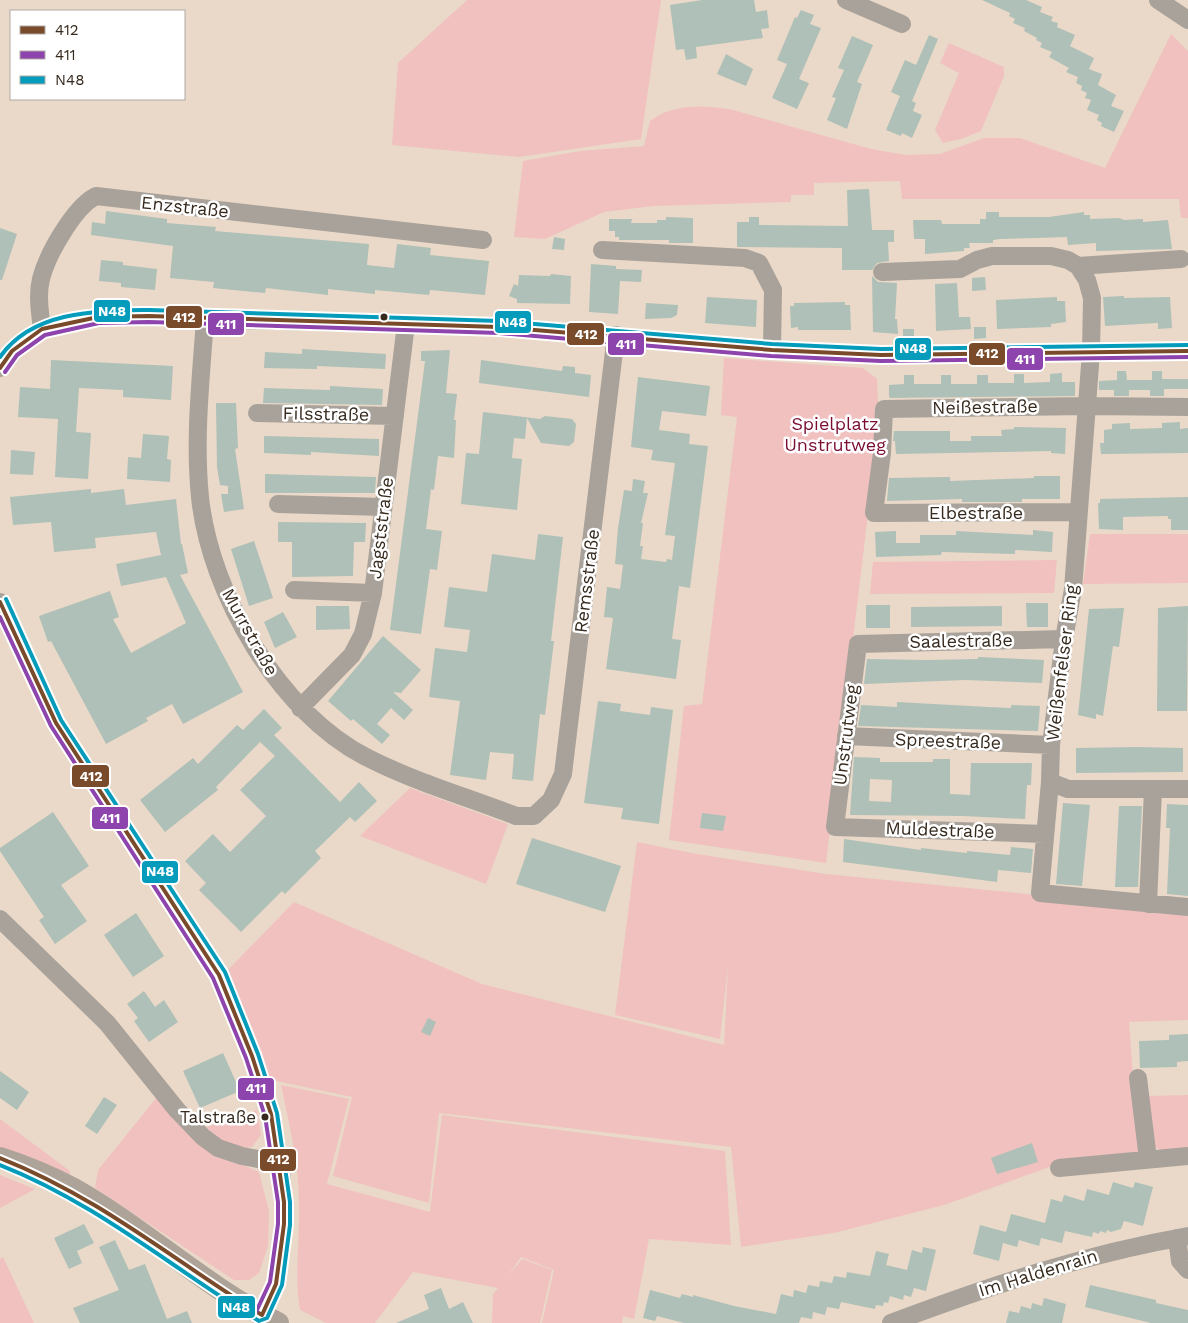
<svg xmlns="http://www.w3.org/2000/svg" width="1188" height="1323" viewBox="0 0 1188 1323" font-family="'Work Sans',sans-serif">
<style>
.green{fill:#f0c1bf}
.building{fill:#aec0b7;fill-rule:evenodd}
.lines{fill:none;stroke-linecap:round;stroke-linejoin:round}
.minor{stroke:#a9a29a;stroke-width:18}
.major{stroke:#aea398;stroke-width:22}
.bus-1-casing{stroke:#fff;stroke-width:8}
.bus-2-casing{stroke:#fff;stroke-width:8}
.bus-3-casing{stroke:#fff;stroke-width:8}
.bus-1{stroke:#7a4b2a;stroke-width:4}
.bus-2{stroke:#8e44ad;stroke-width:4}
.bus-3{stroke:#059cbc;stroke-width:4}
.bus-dot{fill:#362a1e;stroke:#fff;stroke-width:2}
.labels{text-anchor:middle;stroke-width:5;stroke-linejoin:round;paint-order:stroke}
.bus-label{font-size:17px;fill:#362a1e;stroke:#fff;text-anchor:end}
.street-label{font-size:18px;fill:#362a1e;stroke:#fff}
.park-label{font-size:18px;fill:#790e32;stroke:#fff}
.line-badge{stroke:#fff;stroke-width:2}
.badge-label{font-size:14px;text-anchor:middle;font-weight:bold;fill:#fff}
</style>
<rect width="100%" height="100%" fill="#ead9c8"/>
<path class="green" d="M467 0H661L641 139 519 157 392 145 398 63Z
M1171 34 1188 51V218H1181L1179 199H902L900 181 814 183V195H791V202L653 206 604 212 545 239 514 237 523 161 580 151 644 146 650 121C674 103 705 105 733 110L871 149 906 155 940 154 984 138H1020L1105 168Z
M949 43 1004 67V76L981 131 961 139 943 143 935 130 959 73 940 63Z
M724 358 863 368 877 379 879 423 826 863 669 840 684 706 702 704 737 417 721 415Z
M1090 534H1188V583L1083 584Z
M1057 560 1054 593 870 594 873 562Z
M410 788 508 824 486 884 360 836Z
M637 842 697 854 826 874 1188 910V1020L1129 1022 1139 1156 1058 1164 944 1205 834 1233 741 1247 731 1147 439 1113 429 1203 333 1176 352 1097 267 1079 224 974 294 902 482 984 724 1045 728 966 720 1039 615 1015Z
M281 1085 349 1099 327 1184 430 1212 442 1115 725 1151 731 1245 649 1239 634 1319 623 1316 622 1323H542L554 1270 521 1257 507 1277 522 1259 552 1270 540 1323H492L493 1294 498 1288 413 1272 375 1323H326L300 1310C294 1274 300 1239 299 1203 299 1162 289 1124 281 1085Z
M1188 1095V1152L1170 1154 1154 1147 1145 1096Z
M157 1097 183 1129 211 1151 259 1172 269 1211 268 1246 259 1273 249 1280H234L95 1188 98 1170Z
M257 1110 261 1135 252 1147C229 1152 221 1142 206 1127Z
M0 1119 70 1171V1174L65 1176 0 1150Z
M0 1175 35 1189 0 1208Z
M3 1257 34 1323H0V1259Z"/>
<path class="building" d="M702 0H754L756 12 767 10 769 28 761 29 763 38 696 47 697 58 686 60 684 49 676 50 670 5Z
M982 0H1026L1042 7 1040 12 1053 17 1051 21 1058 23 1057 27 1075 35 1070 46 1094 58 1089 69 1102 74 1098 85 1116 95 1111 106 1124 111 1114 132 1101 126 1102 123 1097 120 1099 115 1087 110 1091 100 1085 98 1087 93 1081 90 1082 86 1076 83 1078 77 1066 72 1069 68 1049 57 1052 52 1040 47 1042 43 1036 40 1037 38 1024 31 1025 28 1013 23 1015 19 1009 16 1010 13Z
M801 10 814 15 810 24 821 28 799 79 809 83 797 109 772 98 787 64 777 60 795 17 797 18Z
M929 35 938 39 912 101 916 103 913 111 922 115 912 138 902 133 901 136 886 130 900 96 891 92 905 60 916 65Z
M852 36 873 45 857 82 862 84 847 129 827 120 836 98 832 97 844 70 838 68Z
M726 54 753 69 746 86 717 74Z
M869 189 872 230H894V242H888L889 261 877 263 872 270H842V248L737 247V222H749V217H759V225L848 226 847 190Z
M106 211 167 219V223L216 227 215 231 369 244 367 265 394 268 397 244 431 248 430 255 489 261 485 295 430 290 429 295 375 290V294L328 289V295L266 288 265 293 213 288 214 282 170 278 173 246 91 235 92 222 105 224Z
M986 212H999V217H1049L1084 212V215H1090V219L1119 218 1124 220 1143 219V222L1168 220 1172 249 1096 251V243L1068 245 1067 237 1036 238 1000 239 993 240V243H969L970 248H964V251L925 254V239H914L913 220H941L942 224H980V219H986Z
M666 217 693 218V243H669V240H619V237H615V231H609V219H632L631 223H657V220H666Z
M0 228 17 234 2 280H0Z
M554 237 565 239 564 250 552 249Z
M101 260 123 262V265L157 269 155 290 121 287V283L99 281Z
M591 264 616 266V269L642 270 641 282 620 281 618 314 589 312Z
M551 274 571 276 570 304 517 303V299L509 296 514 284 518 286 519 275 550 276Z
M872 276 878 282 897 283 895 319H897L898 334 873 332Z
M985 277 986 290 972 291V278Z
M957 283 959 317H970L971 329 936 331 935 284Z
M1124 296V298L1170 297 1172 328 1158 329V323L1105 326 1103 297Z
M707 297 757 300 756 327 705 323Z
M1057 297V301H1065L1066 322 1051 324V327L997 329 996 300Z
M845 302V305H850L851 330H798V327L791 328 790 306H794V303Z
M646 303 678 305 677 315 671 318 645 319Z
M974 327H986V338L974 339Z
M903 329H914V340H903Z
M302 349 386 354 385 369 317 366V369L264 368 265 352 302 354Z
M450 350 446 393 457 394 454 420H456L454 458 438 456 434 490 431 489 426 529 442 531 437 570 430 569 421 634 390 630 425 361H421V351Z
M51 360 173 366 171 400 123 397V390L79 388 76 432 91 433 88 479 55 477 58 419 18 417 20 387 50 389Z
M481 360 562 371 563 366 575 367V373L591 375 589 397 479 383Z
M1117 371H1126L1127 380H1152V371H1162V379H1188V389H1164V396H1150V390H1129V396H1114V390H1099V381L1117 380Z
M1062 373V382H1075V396L890 398 889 396V385L904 384V375H914V384H941V375H951V384H977V375H988V383H1014V374H1024V383L1050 382V374Z
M638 377 710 386 706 416 662 411 659 430 690 434 689 444 708 446 690 588 679 586 672 639 681 640 676 679 606 669 613 618 604 617 607 587 620 589 623 565 615 564 618 528 624 490 632 491 633 479 645 481 643 493H648L641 523H643L640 546H643L641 559 666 562 667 559 672 560 675 536 665 535 675 463 651 460 653 450 631 447Z
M330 386 383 389 382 405 263 403 264 388 330 390Z
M216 403H236L238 448 235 449 244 509 224 512 221 494H228V486L220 485 217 467Z
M483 412 540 419 545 416 572 419 576 424 574 442 569 446 541 443 527 418 525 439 514 438 512 458 522 459 517 510 461 504 466 453 479 454Z
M1180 422V429L1188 428V453L1101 454 1100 443H1104V430L1112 429V424L1130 423V429L1162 428V423Z
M1014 427 1066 428 1065 454 1051 453V451L896 454 895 441H893L894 431H950V441H971V436H1002L1001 430 1014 429Z
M143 434 169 436 167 459 171 460 170 482 127 479 128 457 141 458Z
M264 436 379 439V456L311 452V455L264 453Z
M11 450 35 452 33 475 10 474Z
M265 474 376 477 375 493H265Z
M1034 476H1060V499H1022V502H962V499L887 501 889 478 950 477V481L1034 478Z
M91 489V493L124 489 126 505 176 499 181 544H182L188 573 180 575 243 692 183 724 172 704 146 718 148 721 106 744 51 641 48 642 39 616 110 591 119 617 113 619 131 653 186 623 166 577 121 586 116 564 161 555 156 532 95 538 96 548 54 552 51 522 13 525 10 497Z
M1188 497V530H1171V519H1168V516L1123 517V530L1099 529 1098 503H1100V499Z
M278 522 366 523 365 542H354L353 576 292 577V542H278Z
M1033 530 1053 532 1052 552 1015 550V554L942 552 941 555 876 557 875 532 896 531V543H920V535H956V531L1033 535Z
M538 534 563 537 551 641H554L545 715 540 714 533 781 512 779 514 754 490 752 486 780 450 775 460 701 429 697 435 648 467 652 470 630 444 627 449 587 487 592 492 554 535 560Z
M254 541 273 598 249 606 231 549Z
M1026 603H1048V627H1027Z
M866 605H890V628H866Z
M316 606H349L350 629 316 630Z
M1002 606V626L911 627V607Z
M1188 606 1187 711H1157L1158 608Z
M1124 608 1119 647 1113 646 1103 716 1096 714V719L1078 715 1089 609Z
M283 612 297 637 275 648 264 622Z
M383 636 421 670 401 693 393 692 413 710 404 720 391 708 377 724 390 735 382 744 353 719 351 721 328 701Z
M978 657 1044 660 1042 683 965 680 864 684 867 659 928 660 978 659Z
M598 701 621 704 620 711 650 715 651 707 673 710 659 824 621 819 623 808 584 803Z
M897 702 988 707 1011 708V705L1040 706 1038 731 858 726 861 705 897 707Z
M264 709 282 728 274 735 340 802 359 782 377 801 355 822 350 817 315 851 321 858 285 894 282 891 241 932 199 890 206 883 185 861 213 834 230 852 266 816 240 790 275 756 260 742 216 787 218 790 165 832 140 800 193 758 198 764 237 725 243 730Z
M1137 747 1183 748V772L1076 773V748Z
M854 757 880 758V762H933V759H950V794L970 795 971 763H1032L1031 785H1027L1025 819 963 816 850 815ZM870 779 892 780 891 802 869 801Z
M1063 803 1090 805 1082 886 1056 884Z
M1167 804 1188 805V896L1167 894 1170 828H1166Z
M1119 806H1142L1138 887H1115Z
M53 812 89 866 61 885 87 921 55 944 39 920 44 917 0 851V848Z
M702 813 726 816 723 831 700 828Z
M532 838 621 866 605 912 516 884Z
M844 839 921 850V848L967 853V851L1010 855 1011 847 1033 849 1031 873 998 870 997 882 843 862Z
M136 913 164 956 133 977 104 935Z
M144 991 155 1007 164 1000 178 1022 149 1042 134 1021 138 1018 127 1004Z
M428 1018 436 1022 430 1036 421 1032Z
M1188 1034V1061L1177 1062V1067L1140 1068 1139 1041 1169 1040V1035Z
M223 1053 240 1091 200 1108 183 1071Z
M0 1071 29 1092 17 1110 0 1098Z
M104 1097 117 1105 97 1134 85 1126Z
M1032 1143 1038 1162 997 1174 991 1158Z
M1113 1182 1133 1188 1135 1182 1153 1187 1143 1226 1124 1221 1121 1229 1111 1232 1107 1230 1106 1233 1100 1231 1099 1234 1093 1232 1092 1237 1065 1231 1062 1243 1041 1238 1039 1246 1019 1240 1017 1247 1003 1243 999 1261 973 1254 980 1225 1006 1232 1011 1214 1045 1223 1051 1199 1062 1202 1064 1195 1084 1201 1087 1189 1109 1195Z
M84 1224 94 1243 77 1251 82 1263 69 1269 54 1238Z
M115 1240 129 1270 145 1264 167 1319 187 1311 192 1323H80L73 1308 119 1290 99 1247Z
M923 1247 936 1250 926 1291 914 1288 911 1297 904 1295 903 1300 890 1296 888 1303 884 1302 883 1306 876 1305 875 1309 841 1302 839 1309 827 1307 825 1315 813 1312 812 1319 801 1317 799 1323H684L657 1316 655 1321 643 1318 650 1290 680 1298 682 1294 693 1297V1295L734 1306 776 1314 781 1294 793 1297 794 1290 806 1293 808 1285 819 1287 820 1281 832 1283 834 1276 846 1278 847 1272 870 1276 876 1251 889 1254 886 1265 907 1270 912 1250 922 1253Z
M1090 1285 1156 1300V1303L1188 1310V1323H1151L1085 1307Z
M441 1288 449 1309 463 1302 473 1323H396L429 1309 424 1295Z
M1044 1298 1066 1304 1062 1323H1006L1009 1311 1019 1313 1021 1306 1031 1309 1032 1303 1042 1306Z"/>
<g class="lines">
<path class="minor" d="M846 0 902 24
M1158 0 1188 20
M602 250 745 258 759 263 773 290 772 350
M1078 266 1181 259
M882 272 960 269 977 260 992 256H1051L1068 260 1078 266 1087 280 1092 298 1091 352 1073 589 1064 639 1051 745 1050 782 1068 789H1188
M205 319C201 378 194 438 200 497 210 594 280 714 368 758 415 782 467 797 516 816H534L551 800 563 774 616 335
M42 329C40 313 37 295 41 279 47 255 74 207 96 196L483 240
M0 368 12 351 42 329 98 317 149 316 205 319 499 327 772 350 881 355 1188 351
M257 413 395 416
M278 504 383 507
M1078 512 874 513 882 453 884 409 1086 406 1188 407
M294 590 373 593
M0 602 56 723 219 975 252 1056 271 1114 281 1171 284 1202V1224L276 1284 262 1315
M300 708 352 655 363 634 373 593 406 324
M846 736 1051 745
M1050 782 1040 893 1188 907
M1045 834 835 827 858 644 1064 639
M1148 904 1153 789
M0 919 107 1023 177 1110 203 1137 218 1148 242 1156 263 1160 279 1159
M1138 1078 1148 1159
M1059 1168 1188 1156
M1177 1238 1180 1261 1188 1270
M891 1323C989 1286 1085 1254 1188 1236"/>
<path class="major" d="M0 1158C25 1166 51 1177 74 1189 145 1229 205 1287 278 1323"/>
<defs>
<path id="bus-1" d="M0 368 12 351 42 329 98 317 149 316 499 327 772 350 881 355 1188 351
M0 602 56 723 219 975 252 1056 271 1114 284 1202V1224L276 1284 262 1315
M0 1158C99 1197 173 1260 262 1315"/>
<path id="bus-2" d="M5 372 17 355 45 335 99 323 149 322 499 333 771 356 881 361 1188 357
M0 617 51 726 213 978 246 1058 265 1116 278 1202V1224L270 1282 256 1312"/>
<path id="bus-3" d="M0 357C33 310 97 311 149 310L499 321 772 344 881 349 1188 345
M0 1165C95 1202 172 1268 259 1321L267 1318 282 1285 290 1225V1202L277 1113 258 1054 225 972 61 720 6 599"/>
</defs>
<use href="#bus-1" class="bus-1-casing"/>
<use href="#bus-2" class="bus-2-casing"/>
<use href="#bus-3" class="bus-3-casing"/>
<use href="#bus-1" class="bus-1"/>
<use href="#bus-2" class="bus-2"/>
<use href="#bus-3" class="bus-3"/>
</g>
<g class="bus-dot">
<circle cx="384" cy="317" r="4.5"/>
<circle cx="265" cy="1117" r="4.5"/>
</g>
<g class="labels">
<g class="bus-label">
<text x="256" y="1123">Talstraße</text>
</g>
<g class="street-label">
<text transform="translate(185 207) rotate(6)" y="6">Enzstraße</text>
<text transform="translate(985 407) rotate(-1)" y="6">Neißestraße</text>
<text transform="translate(326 414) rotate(1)" y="6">Filsstraße</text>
<text x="976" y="519">Elbestraße</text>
<text transform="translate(381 528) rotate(-83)" y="6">Jagststraße</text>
<text transform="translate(587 581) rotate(-83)" y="6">Remsstraße</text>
<text transform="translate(250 632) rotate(61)" y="6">Murrstraße</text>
<text transform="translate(961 641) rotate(-1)" y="6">Saalestraße</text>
<text transform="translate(1062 663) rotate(-83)" y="6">Weißenfelser Ring</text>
<text transform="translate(846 735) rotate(-83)" y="6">Unstrutweg</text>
<text transform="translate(948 741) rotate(2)" y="6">Spreestraße</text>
<text transform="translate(940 830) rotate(2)" y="6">Muldestraße</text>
<text transform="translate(1038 1273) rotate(-17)" y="6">Im Haldenrain</text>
</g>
<g class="park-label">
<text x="835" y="430">Spielplatz<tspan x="835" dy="21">Unstrutweg</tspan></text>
</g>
</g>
<g class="line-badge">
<rect x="93" y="299" width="38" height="24" rx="5" fill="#059cbc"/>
<rect x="165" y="305" width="38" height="24" rx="5" fill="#7a4b2a"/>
<rect x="494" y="310" width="38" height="24" rx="5" fill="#059cbc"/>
<rect x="207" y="312" width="38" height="24" rx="5" fill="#8e44ad"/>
<rect x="566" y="322" width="39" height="24" rx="5" fill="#7a4b2a"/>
<rect x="607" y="332" width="38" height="24" rx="5" fill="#8e44ad"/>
<rect x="894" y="337" width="38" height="24" rx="5" fill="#059cbc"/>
<rect x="968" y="342" width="38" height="24" rx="5" fill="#7a4b2a"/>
<rect x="1006" y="347" width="38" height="24" rx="5" fill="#8e44ad"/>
<rect x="71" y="764" width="39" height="24" rx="5" fill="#7a4b2a"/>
<rect x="91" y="806" width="38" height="24" rx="5" fill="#8e44ad"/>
<rect x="141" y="860" width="38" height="24" rx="5" fill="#059cbc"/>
<rect x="237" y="1077" width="38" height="24" rx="5" fill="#8e44ad"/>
<rect x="259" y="1148" width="38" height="24" rx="5" fill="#7a4b2a"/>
<rect x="217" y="1295" width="39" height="24" rx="5" fill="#059cbc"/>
</g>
<g class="badge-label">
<text x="112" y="316">N48</text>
<text x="184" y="322">412</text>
<text x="513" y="327">N48</text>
<text x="226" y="329">411</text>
<text x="586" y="339">412</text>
<text x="626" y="349">411</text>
<text x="913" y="353">N48</text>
<text x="987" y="358">412</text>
<text x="1025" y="364">411</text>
<text x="91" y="781">412</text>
<text x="110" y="823">411</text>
<text x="160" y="876">N48</text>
<text x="256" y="1093">411</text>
<text x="278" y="1164">412</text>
<text x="236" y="1312">N48</text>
</g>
<rect x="10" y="10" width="175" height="90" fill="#ffffff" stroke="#afaaa5"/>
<rect x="20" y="26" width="25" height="8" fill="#7a4b2a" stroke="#afaaa5"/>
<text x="55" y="35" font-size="15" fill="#362a1e">412</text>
<rect x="20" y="51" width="25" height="8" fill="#8e44ad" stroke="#afaaa5"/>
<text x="55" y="60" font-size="15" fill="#362a1e">411</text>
<rect x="20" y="76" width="25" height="8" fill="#059cbc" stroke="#afaaa5"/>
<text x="55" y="85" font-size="15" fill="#362a1e">N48</text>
</svg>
